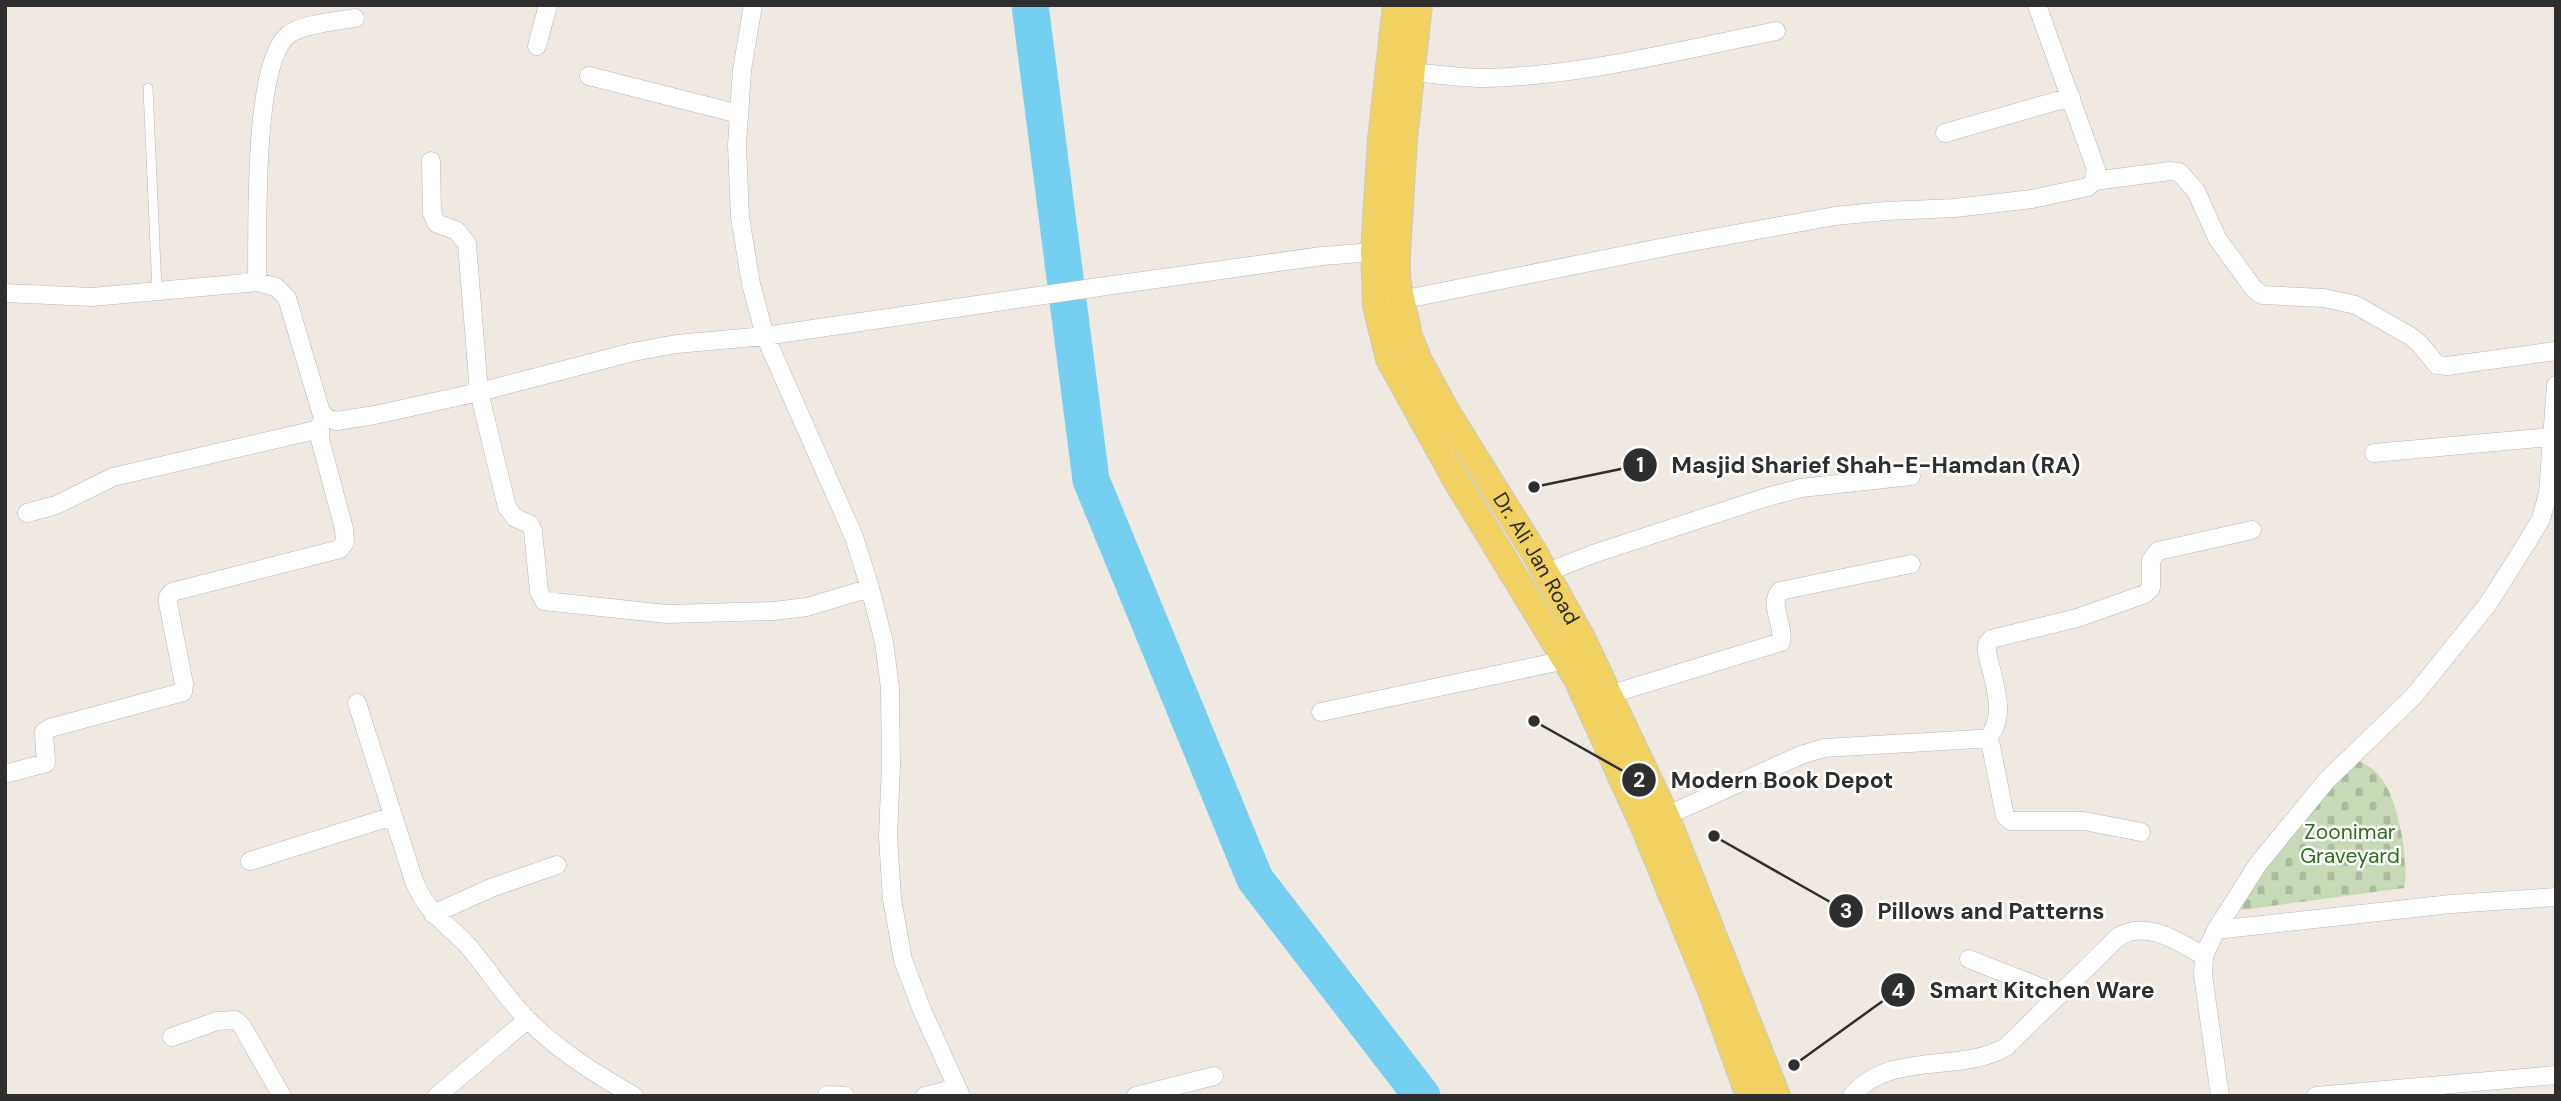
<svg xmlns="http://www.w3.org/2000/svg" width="2561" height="1101" viewBox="0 0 2561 1101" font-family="'DM Sans',sans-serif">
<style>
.cemetery{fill:url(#cemetery-stones)}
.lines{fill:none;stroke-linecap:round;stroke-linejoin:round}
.river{stroke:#75cff0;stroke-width:37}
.service-casing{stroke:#b4b7c1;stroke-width:10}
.minor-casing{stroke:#b4b7c1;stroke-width:19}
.primary-casing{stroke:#c9c9c9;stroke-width:28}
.service{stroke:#fff;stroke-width:9}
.minor{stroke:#fff;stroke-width:18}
.primary{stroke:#f2d163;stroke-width:26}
.labels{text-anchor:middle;stroke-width:5;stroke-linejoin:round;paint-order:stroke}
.street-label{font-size:21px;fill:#2e2e2e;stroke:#fff}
.park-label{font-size:21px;fill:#2c6e1b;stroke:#fff}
.leader{fill:none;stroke:#2e2e2e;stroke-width:2.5}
.callout-dot{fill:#2e2e2e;stroke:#fff;stroke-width:2.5}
.mark-label{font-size:21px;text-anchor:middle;font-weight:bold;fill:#fff}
.callout-label{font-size:23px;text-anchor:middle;font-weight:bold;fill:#2e2e2e;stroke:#fff;stroke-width:5;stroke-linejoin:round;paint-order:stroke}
</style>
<defs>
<pattern id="cemetery-stones" width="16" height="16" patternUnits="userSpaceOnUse" patternTransform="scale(1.75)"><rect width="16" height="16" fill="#c8d9b8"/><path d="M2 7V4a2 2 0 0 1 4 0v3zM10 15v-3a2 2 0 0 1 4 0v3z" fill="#acbb9e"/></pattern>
</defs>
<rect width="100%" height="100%" fill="#efe9e1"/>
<path class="cemetery" d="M2355 759C2365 764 2375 769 2381 778 2398 799 2410 863 2404 888L2242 910 2235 907 2272 855Z"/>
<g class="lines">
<path class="river" d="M1030 5 1091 480 1255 879 1422 1096"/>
<defs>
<path id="service" d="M148 88 157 290"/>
<path id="minor" d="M753 5 742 70 737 145 740 217 751 284 765 336 854 537 870 588 884 642 890 688 891 766 888 837 892 899 903 960 922 1010 961 1096
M537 46 548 5
M1411 72C1436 74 1461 78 1486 78 1580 76 1683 50 1776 31
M589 76 739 114
M1945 133 2071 97
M431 161 432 213 436 223 457 231 467 244 479 392 507 507 515 518 530 524 533 531 539 591 544 601 667 614 773 611 807 607 870 588
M2094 181 2170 171 2179 172 2196 191 2217 238 2254 289 2262 295 2324 298 2356 305 2410 336 2419 343 2437 365 2447 366 2556 351
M257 282C258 233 252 64 288 35 301 24 338 21 355 18
M5 293 92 297 257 282 276 287 287 298 321 412 327 418 336 421 375 415 479 392 633 352 676 344 765 336 1113 285 1322 256 1374 252
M1391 302 1675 245 1835 216 1886 211 1955 208 2032 199 2088 187 2094 181 2096 169 2037 5
M2374 453 2550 437
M27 513 56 505 113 477 320 429
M1545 573 1593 554 1764 498 1801 488 1911 476
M1608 695 1781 642C1785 626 1768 604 1780 591L1911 564
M357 703 414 881C428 915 445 921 468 946 489 970 506 999 529 1021 560 1052 596 1074 634 1096
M1321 712 1566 660
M1986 740C2009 717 1993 681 1987 652V644L1991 639 2077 618 2145 594 2151 588V560L2158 551 2252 530
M5 774 46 763 44 732 50 728 183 692 184 684 168 603V597L172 592 340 549 345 542 344 529 320 439V425L324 415
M1666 816 1801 755 1824 748 1978 739 1986 740 1991 746 2005 816 2011 821H2084L2141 832
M250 861 393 816
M433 914 491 888 557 865
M2216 930 2451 904 2556 897
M1969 959 2060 995
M172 1037 217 1021 235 1020 242 1026 282 1096
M827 1095 845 1096
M437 1096 527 1020
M925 1096 957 1088
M1136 1096 1214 1076
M1852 1096C1889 1050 1960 1074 2006 1047L2118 937C2147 919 2178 942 2204 956
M2220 1096 2203 975 2204 956 2216 930 2258 864 2327 780 2414 696 2488 604 2526 544 2541 519 2548 493 2556 385
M2316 1096 2556 1075"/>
<g id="primary">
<path d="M1396 5 1381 139 1374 252 1376 306 1389 359 1456 480 1577 679 1644 827 1712 993 1749 1096"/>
<path id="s1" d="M1419 5 1404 139 1397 253V279L1409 336 1419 361 1448 414 1534 552 1581 636 1666 816 1777 1096"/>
</g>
</defs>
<use href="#service" class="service-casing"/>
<use href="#minor" class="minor-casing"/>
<use href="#primary" class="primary-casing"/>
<use href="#service" class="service"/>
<use href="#minor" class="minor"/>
<use href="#primary" class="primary"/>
</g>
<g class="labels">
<g class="street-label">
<text dy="7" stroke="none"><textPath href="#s1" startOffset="590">Dr. Ali Jan Road</textPath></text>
</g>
<g class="park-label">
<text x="2350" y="839">Zoonimar<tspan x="2350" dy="24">Graveyard</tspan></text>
</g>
</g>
<path class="leader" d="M1534 487L1640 465M1534 721L1639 780M1714 836L1846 911M1794 1065L1898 990"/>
<g class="callout-dot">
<circle cx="1534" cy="487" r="7"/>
<circle cx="1534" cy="721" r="7"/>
<circle cx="1714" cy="836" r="7"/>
<circle cx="1794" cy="1065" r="7"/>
<circle cx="1640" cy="465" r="18"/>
<circle cx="1639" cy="780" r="18"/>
<circle cx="1846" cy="911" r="18"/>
<circle cx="1898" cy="990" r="18"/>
</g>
<g class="mark-label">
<text x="1640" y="472">1</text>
<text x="1639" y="787">2</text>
<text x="1846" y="918">3</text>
<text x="1898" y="998">4</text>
</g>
<g class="callout-label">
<text x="1876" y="473">Masjid Sharief Shah-E-Hamdan (RA)</text>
<text x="1782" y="788">Modern Book Depot</text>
<text x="1991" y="919">Pillows and Patterns</text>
<text x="2042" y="998">Smart Kitchen Ware</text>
</g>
<rect width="2561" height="1101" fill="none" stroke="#2e2e2e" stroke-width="14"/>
</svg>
